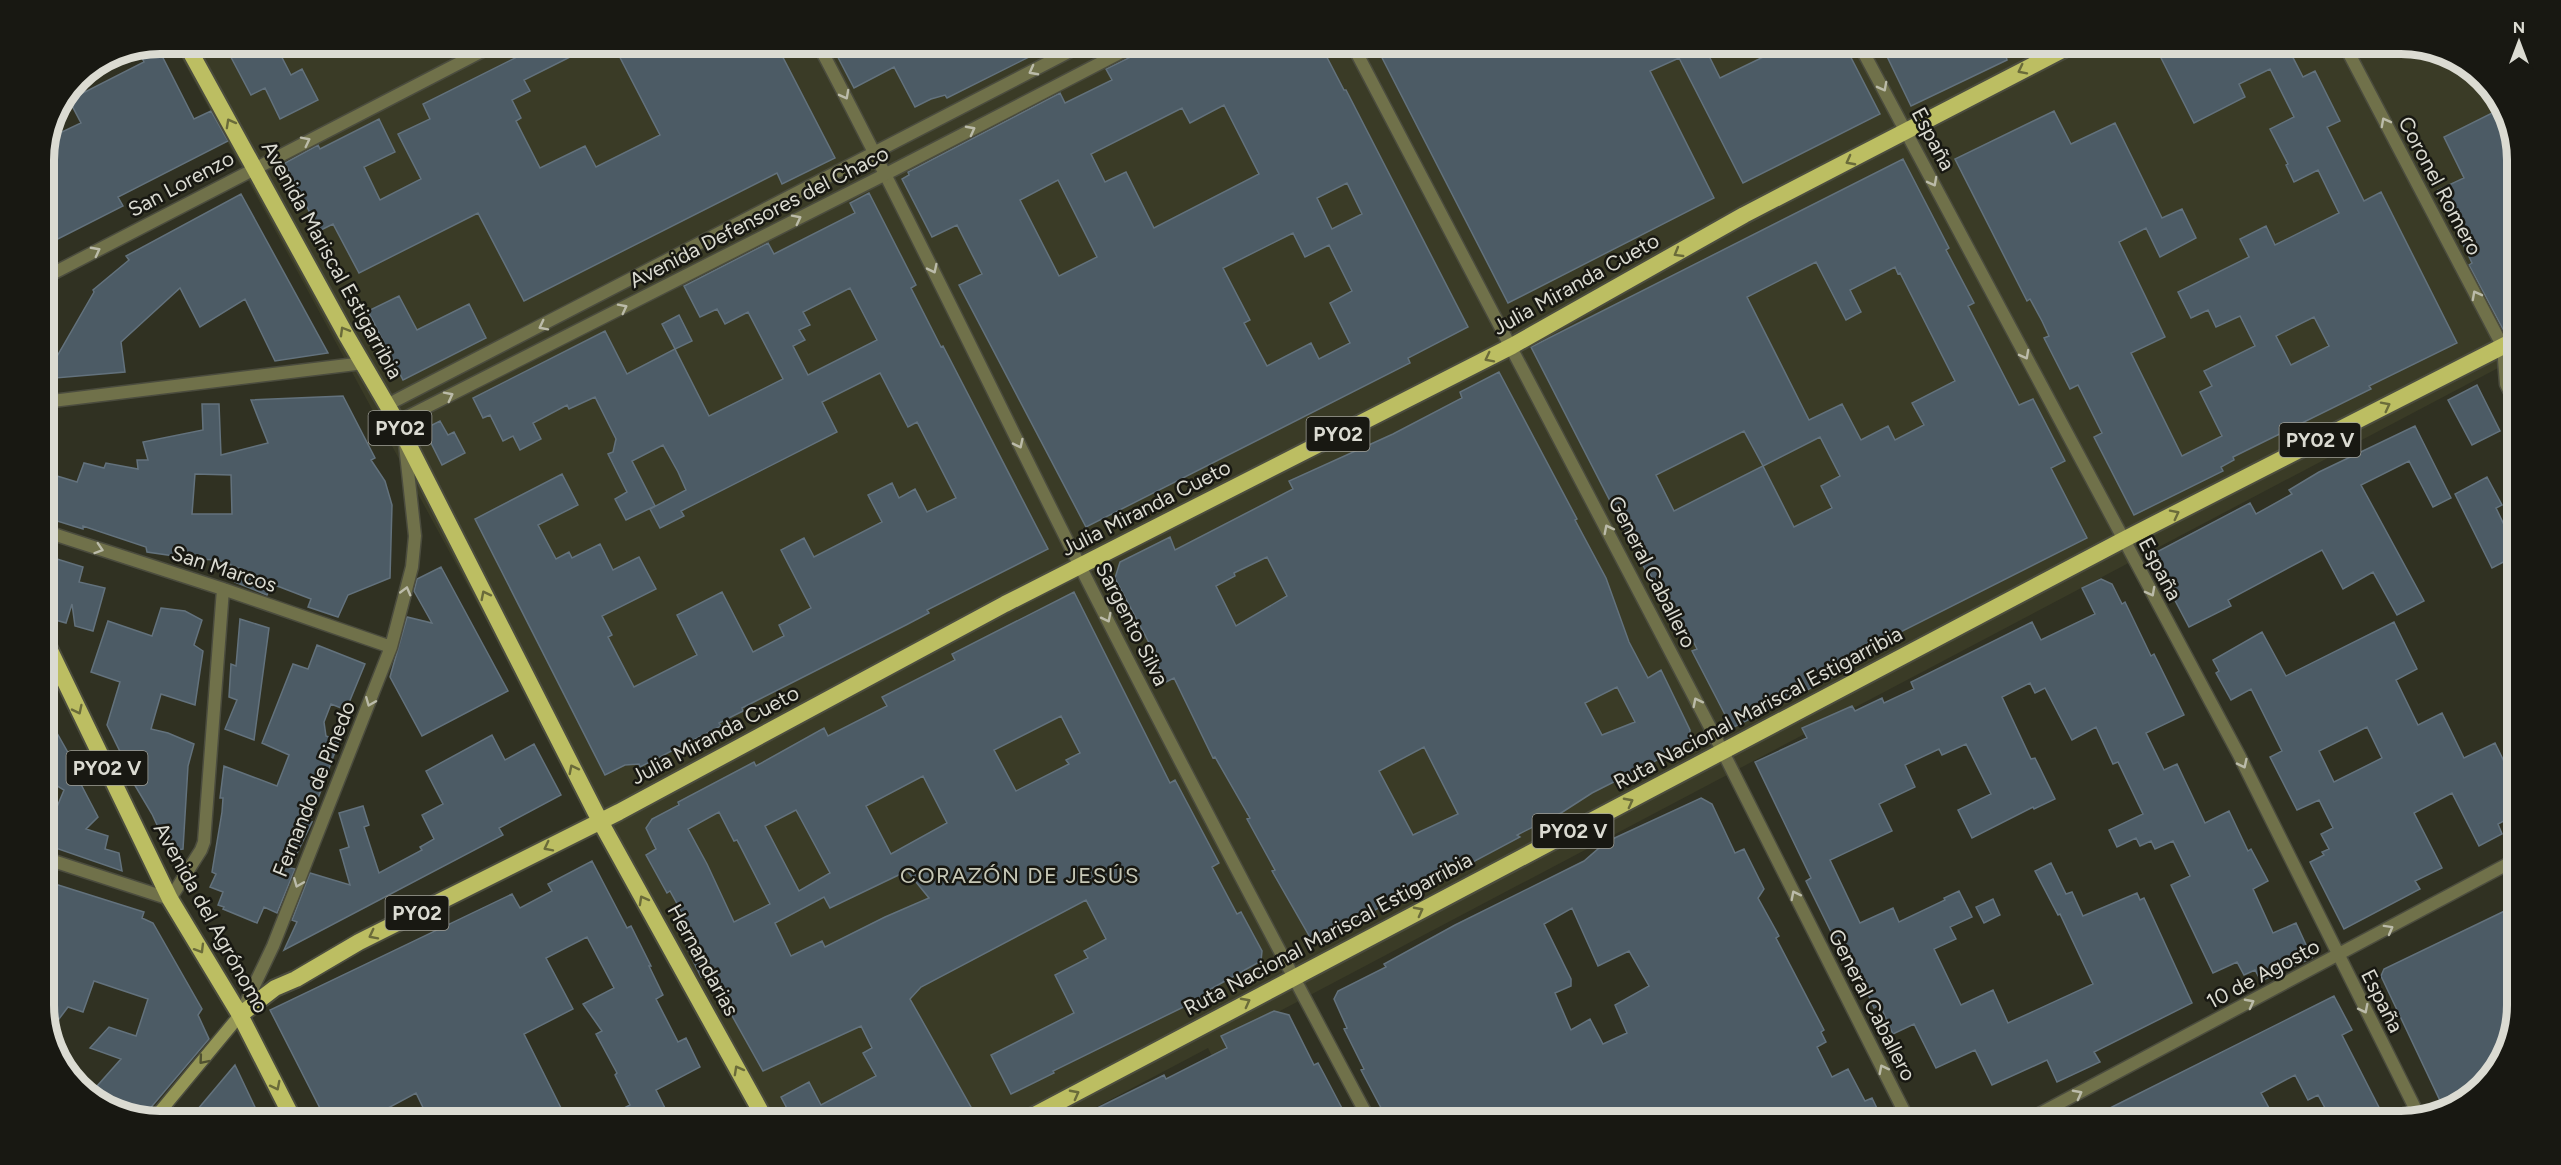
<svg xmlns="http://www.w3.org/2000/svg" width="2561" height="1165" viewBox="0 0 2561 1165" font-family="Figtree,sans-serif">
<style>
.built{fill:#3a3b26}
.building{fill:#4c5b65;stroke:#63727d;stroke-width:1.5;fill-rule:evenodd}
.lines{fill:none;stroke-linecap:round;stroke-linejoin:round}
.minor-casing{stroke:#4b4c3e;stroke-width:15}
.tertiary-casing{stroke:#4b4c3e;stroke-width:15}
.secondary-casing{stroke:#4b4c3e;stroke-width:15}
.trunk-casing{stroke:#4b4c3e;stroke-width:20}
.minor{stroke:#70714a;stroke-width:12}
.tertiary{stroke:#70714a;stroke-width:12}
.secondary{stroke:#949656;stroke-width:12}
.trunk{stroke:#bcbe62;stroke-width:16}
.oneway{stroke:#6a6b3a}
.oneway2{stroke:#bbbba9}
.oneway3{stroke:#505131}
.labels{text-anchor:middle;stroke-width:5;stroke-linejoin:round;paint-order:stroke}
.shield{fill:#181812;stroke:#a0a098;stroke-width:1.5}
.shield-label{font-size:20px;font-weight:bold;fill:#dbdbd2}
.street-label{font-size:21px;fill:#dbdbd2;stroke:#181812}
.neighbourhood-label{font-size:22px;letter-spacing:1.5px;fill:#c7c8b6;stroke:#181812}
.rim{fill:none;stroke:#dbdbd2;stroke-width:8}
</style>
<rect width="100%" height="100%" fill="#303122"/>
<path class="built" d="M174 44H2401L2446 52 2498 95 2517 152V358L1223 1041 1248 1098 1234 1102 1208 1048 1070 1121H758Z"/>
<path class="building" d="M156 44 194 119 211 111 228 141 118 197 123 206 44 246V152L47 139 81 123 69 100 144 62 137 48Z
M224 44H275L291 75 302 69 318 100 280 119 265 88 251 95Z
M543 44H596L524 80 530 91 512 100 521 118 516 121 540 168 585 146 596 167 660 135 613 44H776L835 158 782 184 777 173 524 301 478 213 359 273 333 224 319 231 285 163 318 145 320 149 379 119 395 152 364 167 380 200 421 179 398 134 430 119 423 104Z
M831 44H1055L947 98 945 95 931 99 915 107 894 67 854 88Z
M1157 44H1320L1344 90H1346L1468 327 1408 358 1410 363 1086 527 959 285 982 274 957 225 932 237 902 179 909 175 908 172 1060 93 1065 103 1112 80 1106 69ZM1224 105 1259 174 1154 228 1126 172 1105 182 1091 154 1182 108 1190 123ZM1058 180 1097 257 1059 276 1020 200ZM1347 183 1362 214 1332 229 1317 198ZM1293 233 1305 257 1329 245 1352 291 1330 303 1350 343 1319 359 1311 343 1267 366 1244 323 1250 320 1223 268Z
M1375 44H1709L1704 46 1720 78 1790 44H1844L1880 114 1743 183 1679 58 1650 71 1714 198 1508 303Z
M1881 44H2031L2006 56 2007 60 1911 106Z
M2154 44H2286L2303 77 2315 71 2340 121 2327 127 2364 201 2381 192 2457 343 2369 386 2371 389 2233 457 2234 460 2221 467 2223 471 2134 515 2094 437 2102 433 2078 385 2070 389 2044 338 2049 336 2042 321 2030 299 2027 301 1955 159 2054 111 2071 144 2115 123 2162 218 2182 209 2196 238 2160 257 2146 228 2119 242 2165 337 2131 353 2182 456 2222 436 2200 392 2212 386 2204 371 2255 346 2240 316 2216 327 2208 310 2191 318 2178 292 2249 257 2240 239 2266 226 2275 245 2339 213 2318 170 2294 182 2286 165 2288 164 2270 129 2294 117 2270 69 2239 84 2245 97 2194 123ZM2314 317 2329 346 2291 365 2276 336Z
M2502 108 2517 152V329L2505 333 2469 265 2472 263 2438 190 2464 178 2444 137Z
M1903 159 1949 248 1946 250 1974 303 1968 306 2019 405 2033 399 2065 461 2051 468 2087 538 1829 668 1833 677 1732 728 1692 651 1697 649 1682 620 1676 624 1649 572 1647 573 1531 347ZM1816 262 1846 320 1861 312 1850 290 1895 267 1898 274 1900 273 1955 381 1912 403 1924 425 1895 440 1888 426 1861 440 1842 404 1809 420 1747 297ZM1744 431 1763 466 1674 511 1656 475ZM1820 437 1840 476 1821 486 1832 508 1794 527 1763 466Z
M869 193 916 285 911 288 941 347 943 346 1048 549 927 610 929 613 906 625 742 708 743 711 719 723 721 726 640 767 639 764 625 765 605 775 475 519 562 474 578 505 538 525 556 559 569 552 572 558 600 544 613 570 639 557 656 589 602 616 612 635 608 637 634 687 697 655 677 615 722 592 753 652 784 636 779 625 811 608 781 550 804 538 814 557 882 522 868 495 892 483 899 498 915 489 927 512 956 498 917 422 908 427 880 373 822 402 837 432 681 511 684 516 660 528 650 509 686 490 678 472 663 445 632 461 655 506 626 520 615 499 627 492 608 454 613 452 616 439 595 397 569 409 567 405 533 423 541 439 520 450 513 436 503 441 490 415 483 418 473 398 605 331 627 374 675 349 662 324 679 315 692 341 675 349 709 416 783 379 748 312 725 324 717 309 700 317 684 286 768 243 774 254 855 213 850 203ZM850 288 877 340 808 375 793 346 805 340 799 330 810 325 803 312Z
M241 194 328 353 275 361 245 299 200 327 180 288 121 342 125 372 44 379 94 292 93 290 129 260 126 256Z
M399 296 417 330 469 304 486 338 403 380 368 311Z
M1499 372 1577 519 1575 520 1606 578 1629 642 1648 678 1661 670 1690 730 1689 744 1592 793 1561 813 1517 835 1520 837 1443 878 1440 872 1363 917 1311 939 1272 871 1275 870 1247 819 1250 818 1215 757 1213 758 1174 678 1166 682 1156 661 1158 660 1115 578 1120 562 1170 537 1175 550 1293 489 1289 481 1393 434 1462 398 1460 392ZM1267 557 1287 596 1236 626 1216 586 1235 576 1234 573ZM1617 687 1635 722 1602 735 1585 703ZM1424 747 1458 814 1413 835 1379 771Z
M2477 385 2500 431 2472 445 2448 400Z
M343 396 375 458 371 460 385 481 392 505 390 578 348 595 338 617 308 607 311 599 272 584 267 595 235 582 241 569 218 560 195 559 147 552 146 547 83 526V529L44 517V472L77 482 84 463 104 468 106 463 138 469 137 460H148L143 442 203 430 202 404H219L221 455 268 443 251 400ZM195 474 231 475 232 514H192Z
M440 421 448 435 454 432 465 453 442 465 424 429Z
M2415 426 2451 498 2433 507 2409 461 2361 485 2424 601 2397 615 2373 572 2343 589 2322 550 2228 600 2231 606 2189 627 2151 555 2250 503 2256 514 2292 494 2289 490 2319 472Z
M2487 477 2502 505 2496 508 2517 552V555L2492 568 2455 494Z
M44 555 83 567 79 582 105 588 93 631 75 626 72 604 66 623 52 619 44 605Z
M441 567 508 691 422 736 390 677 407 617 432 623 414 591 417 579Z
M2101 579 2112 584 2122 604 2125 602 2151 656 2154 654 2184 715 2146 733 2164 770 2177 764 2205 823 2229 811 2248 851 2251 849 2268 881 2253 889 2273 933 2296 923 2312 958 2261 981 2255 970 2244 975 2237 962 2213 973 2171 885 2190 876 2173 841 2155 849 2151 841 2140 846 2136 838 2117 847 2109 830 2143 814 2118 762 2113 764 2096 727 2072 740 2045 688 2035 693 2030 683 2002 697 2031 759 2035 758 2055 799 2034 809 2033 807 1972 838 1958 810 1991 794 1966 744 1942 755 1939 749 1905 765 1915 787 1879 804 1892 831 1830 860 1860 923 1893 908 1899 922 1945 900 1944 898 1959 891 1972 917 1950 927 1956 939 1934 949 1961 1005 1993 990 2008 1023 2093 984 2060 914 2058 915 2035 871 2051 863 2066 894 2072 892 2083 916 2137 893 2140 900 2144 898 2192 1003 2094 1052 2100 1062 2057 1082 2047 1060 1992 1085 1975 1050 1936 1068 1914 1024 1893 1034 1880 1005 1874 1008 1851 955 1844 958 1833 936 1806 881 1811 878 1755 762 1807 738 1802 728 1852 706 1855 711 1882 698 1884 703 1914 689 1911 682 2032 622 2041 640 2095 614 2082 588Z
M1074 592 1170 783 1175 780 1219 863 1212 867 1237 914 1241 912 1262 951 1261 961 1209 990 1210 994 1053 1071 1054 1073 1011 1094 991 1055 1074 1013 1055 975 1088 958 1084 951 1106 939 1086 900 921 987 910 999 976 1116 965 1122H789L793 1120 781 1097 809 1082 821 1105 876 1076 863 1053 872 1048 861 1026 763 1071 708 973 701 977 686 946 697 940 670 891 667 893 646 855 656 849 646 828 652 819 679 805 678 802 754 762 756 766 824 728 828 736 887 706 882 697 955 660 952 654ZM1061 716 1080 753 1066 760 1069 764 1016 791 994 750ZM923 776 947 823 891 854 866 806ZM796 810 830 873 799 891 765 826ZM719 812 734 841 737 840 770 904 734 922 707 864 688 829ZM907 871 929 898 885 917 825 947 822 941 791 956 775 923 824 897 830 908Z
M161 608 185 611 202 620 194 645 203 651 195 705 161 694 151 729 168 733 194 744 188 766 183 849 169 851 152 814 127 772 129 770 107 725 120 682 91 672 108 621 152 636Z
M240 619 269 628 254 740 225 729 237 700 229 697 231 664 236 666Z
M2394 622 2417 669 2396 680 2418 725 2442 713 2464 758 2495 743 2517 788V814L2498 824 2502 834 2479 846 2452 793 2414 813 2442 868 2415 881 2420 889 2344 929 2310 862 2324 855 2322 852 2329 849 2321 834 2333 828 2319 800 2297 810 2270 757 2282 751 2251 689 2231 700 2216 673 2219 671 2213 660 2262 632 2286 676ZM2367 727 2382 758 2334 782 2319 751Z
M317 645 365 664 346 710 331 704 324 722 326 736 339 741 309 823 312 822 290 868 295 869 277 913 264 907 257 923 223 909 224 907 218 905 223 892 210 887 216 874 212 872 222 812 223 798H220L224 766 277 786 289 755 262 743 293 664 308 669Z
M44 710 75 765 73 769 98 817 86 829 108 836 105 849 119 853 122 871 44 844V824L49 826 64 790 44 778Z
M492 735 505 760 534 744 561 795 499 828 503 835 284 950 297 922 292 920 310 873 350 885 340 850 349 847 339 813 363 806 369 825 364 827 379 873 422 850 420 847 434 839 422 815 443 804 426 771Z
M1701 798 1712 804 1735 853 1744 849 1764 889 1758 898 1779 936 1776 938 1824 1030 1821 1032 1826 1042 1817 1047 1832 1077 1848 1069 1865 1101 1872 1098 1883 1121H1388L1361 1070 1364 1069 1344 1029 1347 1028 1334 999 1338 991 1386 967 1384 964 1455 925 1584 861 1606 842ZM1572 908 1598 966 1629 951 1649 986 1615 1005 1627 1033 1603 1044 1590 1019 1571 1030 1555 993 1571 986V979L1544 924Z
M592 861 627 928 631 926 651 966H649L663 995 656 999 678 1042 686 1038 700 1067 656 1090 672 1122H598L630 1105 615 1075 617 1073 596 1034 602 1031 583 1004 614 988 587 937 546 958 573 1009 524 1034 568 1122H430L416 1093 362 1122H327L270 1010 512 894 520 908 552 891 548 884Z
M55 884 144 912 142 918 153 923 202 1009 198 1015 209 1039 142 1118 115 1113 90 1094 121 1059 90 1048 109 1027 136 1036 148 999 94 981 83 1012 68 1007 50 1031 44 1013 57 977 44 972V943L51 922 44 918Z
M1993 899 2000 915 1984 923 1976 907Z
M2517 905V1005L2509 1050 2466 1102 2444 1109 2381 976 2384 969Z
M2334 996 2352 1030 2342 1035 2386 1121H2332L2318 1095 2308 1100 2295 1075 2261 1093 2276 1121H2084Z
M1274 1011 1289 1015 1314 1065 1318 1063 1324 1074 1345 1114 1342 1115 1345 1121 1069 1122 1164 1075 1166 1079 1227 1048 1221 1036Z
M235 1065 262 1122H187Z"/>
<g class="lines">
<defs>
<path id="minor" d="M818 44C909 216 992 392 1080 566 1174 752 1272 937 1370 1121
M1352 44 1723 752 1909 1121
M1859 44 2239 755 2419 1116
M2344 44 2503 347 2506 384 2517 406
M44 278 496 44
M2503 347 2517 358
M44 402 364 363
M44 531 223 589 391 647
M44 858 170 899 201 850 204 842 223 589
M242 1011 273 946 391 647 412 567 415 536 405 444
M2026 1121 2517 859"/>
<path id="tertiary" d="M387 405 1084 44
M397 422 886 174 1137 44"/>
<path id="secondary" d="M153 1120 240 1015"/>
<path id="trunk" d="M186 44 345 333 397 422 600 821 766 1121
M44 638 170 899 240 1015 294 1121
M240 1015 275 988 296 979 359 942 619 812 1005 604 1512 346 1744 215 2074 44
M1023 1121 2123 540 2517 339"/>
</defs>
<use href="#minor" class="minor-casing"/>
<use href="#tertiary" class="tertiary-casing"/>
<use href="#secondary" class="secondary-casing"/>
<use href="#trunk" class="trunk-casing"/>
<use href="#minor" class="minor"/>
<use href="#tertiary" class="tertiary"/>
<use href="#secondary" class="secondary"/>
<use href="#trunk" class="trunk"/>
</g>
<defs><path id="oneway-chevron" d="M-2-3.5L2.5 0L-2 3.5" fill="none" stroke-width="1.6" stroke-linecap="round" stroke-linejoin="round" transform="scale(1.5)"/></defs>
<g class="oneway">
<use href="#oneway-chevron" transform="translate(2022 70) rotate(153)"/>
<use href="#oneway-chevron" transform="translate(230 123) rotate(-119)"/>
<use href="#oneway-chevron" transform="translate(1850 161) rotate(152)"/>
<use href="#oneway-chevron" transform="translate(1678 253) rotate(150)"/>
<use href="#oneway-chevron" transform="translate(344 331) rotate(-120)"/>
<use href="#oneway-chevron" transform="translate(1489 358) rotate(153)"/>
<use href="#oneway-chevron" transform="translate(2386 406) rotate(-27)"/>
<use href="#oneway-chevron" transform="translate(2175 514) rotate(-27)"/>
<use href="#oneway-chevron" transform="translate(485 595) rotate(-117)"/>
<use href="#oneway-chevron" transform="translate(78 710) rotate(64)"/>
<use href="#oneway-chevron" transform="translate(573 769) rotate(-117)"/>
<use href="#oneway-chevron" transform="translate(1629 802) rotate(-28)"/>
<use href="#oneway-chevron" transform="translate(548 847) rotate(153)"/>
<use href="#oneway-chevron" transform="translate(643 900) rotate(-119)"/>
<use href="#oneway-chevron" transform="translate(1419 911) rotate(-28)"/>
<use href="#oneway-chevron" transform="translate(373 935) rotate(153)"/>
<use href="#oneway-chevron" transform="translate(200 949) rotate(59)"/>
<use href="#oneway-chevron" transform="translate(1246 1002) rotate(-28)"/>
<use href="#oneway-chevron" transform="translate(738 1070) rotate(-119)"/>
<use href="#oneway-chevron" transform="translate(276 1086) rotate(63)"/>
<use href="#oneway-chevron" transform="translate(1075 1094) rotate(-28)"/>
</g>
<g class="oneway2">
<use href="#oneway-chevron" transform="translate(1033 71) rotate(152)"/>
<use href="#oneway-chevron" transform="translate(1883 87) rotate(62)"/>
<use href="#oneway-chevron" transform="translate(845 95) rotate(62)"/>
<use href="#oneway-chevron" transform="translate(2385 122) rotate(-118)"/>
<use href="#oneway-chevron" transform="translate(971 130) rotate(-28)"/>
<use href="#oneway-chevron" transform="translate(306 141) rotate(-27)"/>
<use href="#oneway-chevron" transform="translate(1933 182) rotate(62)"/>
<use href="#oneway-chevron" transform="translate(797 219) rotate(-27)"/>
<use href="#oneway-chevron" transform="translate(96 251) rotate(-28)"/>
<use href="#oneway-chevron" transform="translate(933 269) rotate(64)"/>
<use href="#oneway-chevron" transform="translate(2476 295) rotate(-118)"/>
<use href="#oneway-chevron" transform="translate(623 308) rotate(-27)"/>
<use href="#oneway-chevron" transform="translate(543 326) rotate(153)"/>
<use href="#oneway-chevron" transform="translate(2025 355) rotate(62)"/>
<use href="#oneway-chevron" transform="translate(449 396) rotate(-27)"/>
<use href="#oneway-chevron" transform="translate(1019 444) rotate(64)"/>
<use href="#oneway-chevron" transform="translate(1608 529) rotate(-117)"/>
<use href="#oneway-chevron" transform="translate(99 549) rotate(18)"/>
<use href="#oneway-chevron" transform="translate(406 591) rotate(-75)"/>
<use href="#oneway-chevron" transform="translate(2151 592) rotate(62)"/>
<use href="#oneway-chevron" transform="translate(1107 618) rotate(63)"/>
<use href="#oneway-chevron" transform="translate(370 702) rotate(112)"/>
<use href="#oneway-chevron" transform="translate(1697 702) rotate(-117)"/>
<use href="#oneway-chevron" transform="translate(2243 764) rotate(64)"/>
<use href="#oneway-chevron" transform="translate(298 883) rotate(112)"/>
<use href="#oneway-chevron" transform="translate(1795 895) rotate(-117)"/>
<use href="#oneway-chevron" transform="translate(2389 929) rotate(-29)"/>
<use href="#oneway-chevron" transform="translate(2250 1003) rotate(-28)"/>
<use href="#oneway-chevron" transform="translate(2364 1009) rotate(63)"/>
<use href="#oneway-chevron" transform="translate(1883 1069) rotate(-117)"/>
<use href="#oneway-chevron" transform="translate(2078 1094) rotate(-28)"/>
</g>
<use class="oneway3" href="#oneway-chevron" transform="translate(203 1060) rotate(130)"/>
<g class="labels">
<g class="shield">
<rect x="368.5" y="411" width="63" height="34" rx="4.5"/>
<rect x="1306.5" y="417" width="63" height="34" rx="4.5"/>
<rect x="2279.5" y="423" width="81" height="34" rx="4.5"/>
<rect x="66.5" y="751" width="81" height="34" rx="4.5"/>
<rect x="1532.5" y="814" width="81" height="34" rx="4.5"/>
<rect x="385.5" y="896" width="63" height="34" rx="4.5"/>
</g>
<g class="shield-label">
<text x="400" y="435">PY02</text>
<text x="1338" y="441">PY02</text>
<text x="2320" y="447">PY02 V</text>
<text x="107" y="775">PY02 V</text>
<text x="1573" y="838">PY02 V</text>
<text x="417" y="920">PY02</text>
</g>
<g class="street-label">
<text transform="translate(1933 139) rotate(62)" y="7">España</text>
<text transform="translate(181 184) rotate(-28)" y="7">San Lorenzo</text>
<text transform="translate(2440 186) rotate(62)" y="7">Coronel Romero</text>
<text transform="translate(759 217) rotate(-27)" y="7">Avenida Defensores del Chaco</text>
<text transform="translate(332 260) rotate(61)" y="7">Avenida Mariscal Estigarribia</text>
<text transform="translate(1576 284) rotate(-29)" y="7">Julia Miranda Cueto</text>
<text transform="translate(1146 508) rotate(-27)" y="7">Julia Miranda Cueto</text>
<text transform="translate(224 569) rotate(18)" y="7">San Marcos</text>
<text transform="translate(2160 569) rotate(62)" y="7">España</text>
<text transform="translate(1652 572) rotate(63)" y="7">General Caballero</text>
<text transform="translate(1132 624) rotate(63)" y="7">Sargento Silva</text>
<text transform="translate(1758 708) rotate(-28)" y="7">Ruta Nacional Mariscal Estigarribia</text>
<text transform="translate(715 735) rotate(-28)" y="7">Julia Miranda Cueto</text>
<text transform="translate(314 789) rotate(-68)" y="7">Fernando de Pinedo</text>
<text transform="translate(211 918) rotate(61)" y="7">Avenida del Agrónomo</text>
<text transform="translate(1328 934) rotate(-28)" y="7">Ruta Nacional Mariscal Estigarribia</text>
<text transform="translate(703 960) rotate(61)" y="7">Hernandarias</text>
<text transform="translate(2263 974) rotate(-28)" y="7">10 de Agosto</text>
<text transform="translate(2382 1001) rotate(63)" y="7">España</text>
<text transform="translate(1872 1005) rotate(63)" y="7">General Caballero</text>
</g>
<g class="neighbourhood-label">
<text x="1020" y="883">CORAZÓN DE JESÚS</text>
</g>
</g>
<path d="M0 0H2561V1165H0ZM160 54H2401A106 106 0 0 1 2507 160V1005A106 106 0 0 1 2401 1111H160A106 106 0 0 1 54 1005V160A106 106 0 0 1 160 54Z" fill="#181812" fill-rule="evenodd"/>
<path class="rim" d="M160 54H2401A106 106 0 0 1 2507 160V1005A106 106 0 0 1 2401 1111H160A106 106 0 0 1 54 1005V160A106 106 0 0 1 160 54Z"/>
<g transform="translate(2519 42)" stroke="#181812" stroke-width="4.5" paint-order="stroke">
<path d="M0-4.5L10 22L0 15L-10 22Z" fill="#dbdbd2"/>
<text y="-9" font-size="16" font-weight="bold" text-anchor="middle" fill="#dbdbd2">N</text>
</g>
</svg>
